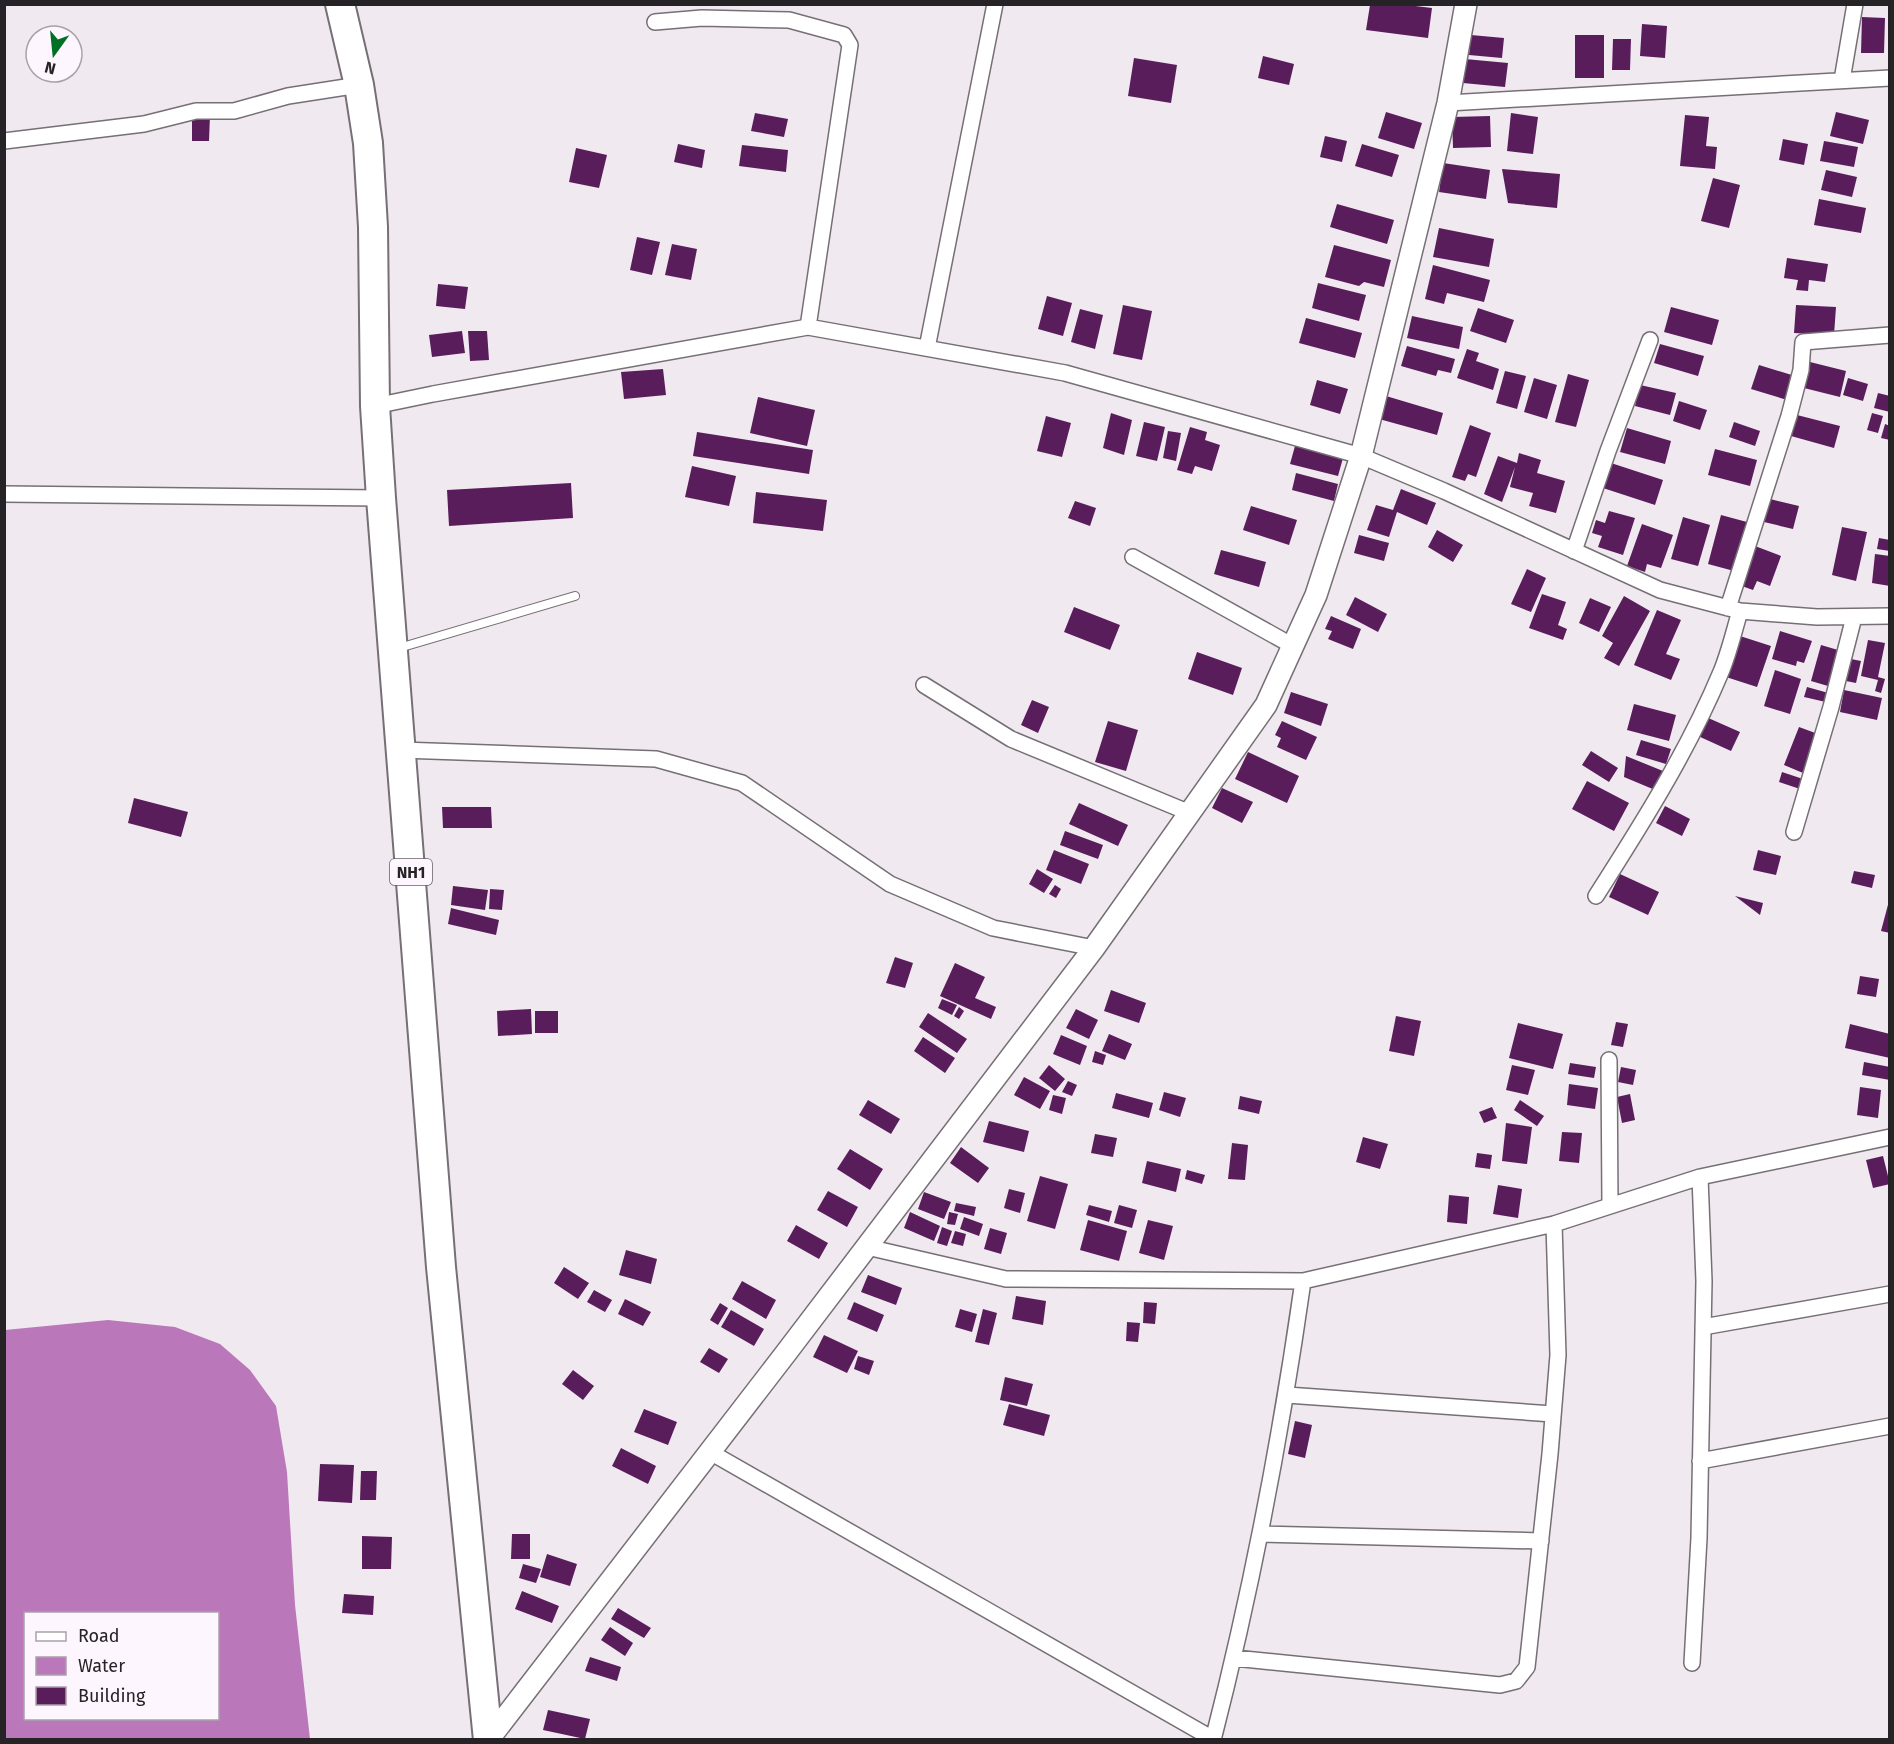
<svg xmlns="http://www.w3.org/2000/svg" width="1894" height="1744" viewBox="0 0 1894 1744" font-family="'Fira Sans',sans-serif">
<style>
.water{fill:#ba78ba;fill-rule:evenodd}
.building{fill:#5a1d5c}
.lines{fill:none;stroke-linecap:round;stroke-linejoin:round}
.lane-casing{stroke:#766f75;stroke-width:10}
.street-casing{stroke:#766f75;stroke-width:18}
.secondary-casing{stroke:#766f75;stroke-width:24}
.highway-casing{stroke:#766f75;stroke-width:32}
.lane{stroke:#fff;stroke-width:8}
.street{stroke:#fff;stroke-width:15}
.secondary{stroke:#fff;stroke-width:21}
.highway{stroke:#fff;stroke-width:28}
.labels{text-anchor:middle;stroke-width:6;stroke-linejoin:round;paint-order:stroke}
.shield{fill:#fef6fe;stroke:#676267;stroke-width:1.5}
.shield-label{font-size:16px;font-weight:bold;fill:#262326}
</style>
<rect width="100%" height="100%" fill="#f1e9f0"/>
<path class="water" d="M108 1320 175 1327 220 1344 250 1370 276 1406 287 1472 295 1605 310 1739H5V1330ZM26 1614H218V1718H26Z"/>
<path class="building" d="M1370 5H1407L1432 8 1428 38 1366 30Z
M1862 17 1885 18 1884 53H1861Z
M1642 24 1667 26 1665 58 1640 56Z
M1471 35 1504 38 1502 58 1469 55Z
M1575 35H1604V78H1575Z
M1613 39H1631L1630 70H1612Z
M1263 56 1294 64 1289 85 1258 78Z
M1134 58 1177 65 1171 103 1128 96Z
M1465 59 1508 63 1505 87 1463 83Z
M1386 112 1422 123 1414 149 1378 138Z
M1836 112 1869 120 1863 144 1830 136Z
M755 113 788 119 784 137 751 131Z
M1511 113 1538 117 1533 154 1507 151Z
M192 114 210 115 209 141H192Z
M1685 115 1709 117 1706 146 1717 147 1715 169 1680 166Z
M1490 116 1491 147 1453 148 1452 117Z
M1325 136 1347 141 1342 162 1320 157Z
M1783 139 1808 144 1804 165 1779 160Z
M1824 141 1858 147 1854 167 1820 161Z
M678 144 705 150 702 168 674 162Z
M1362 144 1399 155 1392 177 1355 166Z
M742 145 788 150 786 172 739 166Z
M576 148 607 155 599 188 569 182Z
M1443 163 1490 170 1486 199 1439 192Z
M1502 169 1560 174 1557 208 1508 203Z
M1826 170 1857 177 1852 197 1821 190Z
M1713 178 1740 185 1729 228 1701 221Z
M1819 199 1866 208 1861 233 1814 225Z
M1337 204 1394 220 1387 244 1330 227Z
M1439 228 1494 239 1489 267 1433 257Z
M637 237 660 242 652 275 630 270Z
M672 244 697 249 691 280 665 275Z
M1334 245 1391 260 1384 287 1364 282 1359 286 1325 277Z
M1787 258 1828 264 1825 282 1809 280 1808 291 1796 290 1798 280 1784 278Z
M1433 265 1490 280 1484 302 1447 293 1444 304 1425 299Z
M1318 283 1366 295 1359 321 1312 308Z
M438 284 468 287 465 309 436 306Z
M1047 296 1072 303 1063 336 1038 329Z
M1123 305 1152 311 1142 360 1113 354Z
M1796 305 1836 307 1834 335 1794 333Z
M1671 307 1719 320 1712 345 1664 332Z
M1478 308 1514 320 1506 343 1470 331Z
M1080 309 1103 315 1095 349 1071 342Z
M1412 316 1463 327 1459 349 1407 338Z
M1306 318 1362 333 1355 358 1299 343Z
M462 331 465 353 432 357 429 335Z
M468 331H487L489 360 470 361Z
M1660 344 1704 356 1698 376 1654 363Z
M1407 346 1455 359 1451 373 1438 370 1436 376 1401 366Z
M1467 349 1479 353 1476 361 1499 369 1493 390 1457 378Z
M1806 361 1846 371 1840 397 1800 387Z
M1759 365 1795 376 1787 400 1751 389Z
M663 369 666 395 624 399 621 372Z
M1505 371 1526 376 1517 409 1496 403Z
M1568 374 1589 380 1576 427 1555 422Z
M1534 378 1557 385 1547 419 1524 412Z
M1848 378 1868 384 1863 401 1843 395Z
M1317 380 1348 389 1340 414 1310 405Z
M1640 385 1676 393 1670 415 1635 406Z
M1878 393 1890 396V412L1874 408Z
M1386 396 1443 413 1437 435 1379 419Z
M758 397 815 410 807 446 750 433Z
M1679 401 1707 410 1700 430 1673 421Z
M1111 413 1132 420 1124 455 1103 448Z
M1872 413 1883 416 1878 433 1867 430Z
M1797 415 1840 426 1834 448 1791 436Z
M1046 416 1071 423 1062 457 1037 451Z
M1144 422 1165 427 1157 461 1136 456Z
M1734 422 1760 431 1755 446 1729 437Z
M1885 424 1890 426V440L1881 438Z
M1470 425 1491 433 1476 477 1468 474 1465 481 1452 477Z
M1190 427 1207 432 1205 440 1220 445 1212 471 1195 466 1192 474 1177 470Z
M1627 428 1671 441 1665 464 1620 452Z
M1168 431 1181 433 1176 461 1163 458Z
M697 432 813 450 809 474 693 456Z
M1295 446 1343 458 1338 476 1290 464Z
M1715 449 1757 460 1750 486 1708 475Z
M1519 453 1541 460 1537 473 1565 481 1556 513 1529 506 1533 493 1510 487 1515 467 1502 502 1484 494 1498 456 1517 463Z
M1611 463 1663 480 1655 505 1603 488Z
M692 466 736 476 729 506 685 497Z
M1296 473 1338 484 1334 501 1292 490Z
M571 483 573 518 449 526 447 490Z
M1401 489 1436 503 1427 525 1397 512 1389 537 1367 530 1376 505 1393 510Z
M756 492 827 500 823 531 753 523Z
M1770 499 1799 506 1793 529 1764 522Z
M1075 501 1096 508 1090 526 1068 518Z
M1251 506 1297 520 1289 545 1243 530Z
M1609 511 1635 518 1623 555 1598 547 1602 536 1592 533 1596 520 1605 523Z
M1721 515 1747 522 1734 571 1708 564Z
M1683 517 1710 525 1698 566 1671 559Z
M1642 524 1673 535 1661 568 1647 564 1645 572 1627 566Z
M1842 527 1867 532 1856 581 1832 575Z
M1437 530 1463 545 1453 562 1428 547Z
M1359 535 1389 543 1384 561 1354 553Z
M1879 538 1890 540V551L1877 549Z
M1755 546 1781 556 1770 586 1757 581 1753 590 1739 585Z
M1221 550 1266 562 1259 587 1214 574Z
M1875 554 1890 556V586L1872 583Z
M1527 569 1546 578 1531 612 1511 604Z
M1542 594 1566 602 1558 625 1567 629 1563 640 1529 628Z
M1624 596 1650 611 1619 666 1604 658 1613 643 1602 636Z
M1355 597 1387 614 1378 632 1346 615Z
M1590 598 1611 607 1599 632 1579 623Z
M1074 607 1120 625 1110 650 1064 632Z
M1657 610 1681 620 1666 654 1680 659 1671 680 1634 665Z
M1331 616 1361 629 1353 649 1328 639 1332 631 1325 629Z
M1780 631 1812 641 1804 663 1797 661 1796 666 1772 659Z
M1740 636 1771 646 1757 687 1726 677Z
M1868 640 1885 643 1878 677 1885 679 1881 693 1875 691 1878 680 1861 676Z
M1821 645 1838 650 1828 686 1811 681Z
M1197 652 1242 668 1233 695 1188 679Z
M1851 659 1861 661 1856 683 1846 681Z
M1775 670 1801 679 1790 714 1764 706Z
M1807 687 1832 694 1830 703 1804 697Z
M1844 690 1882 698 1877 720 1840 712Z
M1291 692 1328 704 1321 726 1284 713Z
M1032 700 1049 707 1038 733 1021 725Z
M1634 704 1676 715 1669 741 1627 730Z
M1706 717 1740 732 1731 751 1698 736Z
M1108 721 1138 730 1126 771 1095 762Z
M1282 721 1317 737 1306 760 1277 747 1281 738 1275 735Z
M1799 727 1818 734 1803 773 1784 765Z
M1641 740 1671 749 1666 764 1636 755Z
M1591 751 1618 768 1609 782 1582 765Z
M1248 752 1299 776 1287 803 1235 779Z
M1626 756 1663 771 1655 790 1624 777Z
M1782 772 1806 780 1803 790 1779 782Z
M1587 781 1629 803 1614 831 1572 809Z
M1222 788 1253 802 1242 823 1212 808Z
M134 798 188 812 181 837 128 823Z
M1079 803 1128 825 1118 846 1069 824Z
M1665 806 1690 819 1682 836 1656 823Z
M442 807H491L492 828H443Z
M1065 831 1103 845 1098 859 1060 845Z
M1054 850 1089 864 1081 884 1046 870Z
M1758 850 1781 856 1776 875 1753 870Z
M1037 869 1053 879 1044 893 1029 884Z
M1854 871 1875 875 1872 888 1851 883Z
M1620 874 1659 892 1648 915 1609 897Z
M1055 885 1061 889 1056 898 1049 894Z
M453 886 488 890 485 910 451 905Z
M490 889 504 890 502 910 489 909Z
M1735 896 1763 903 1760 915Z
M1889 901H1890V933L1881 931Z
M451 908 499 920 496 935 448 924Z
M895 957 913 963 905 988 886 983Z
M955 963 985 977 975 998 996 1007 991 1019 940 996Z
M1860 976 1879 979 1876 997 1857 994Z
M1111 990 1146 1003 1139 1023 1104 1011Z
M942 999 957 1005 952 1015 938 1008Z
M959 1007 964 1011 959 1019 954 1016Z
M531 1009 532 1034 498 1036 497 1011Z
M1076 1009 1098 1020 1089 1039 1066 1028Z
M535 1011H558V1033H535Z
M928 1013 967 1039 957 1053 919 1027Z
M1396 1016 1421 1021 1414 1056 1389 1051Z
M1616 1022 1628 1024 1623 1047 1611 1045Z
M1518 1023 1563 1034 1553 1069 1509 1058Z
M1850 1024 1890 1034V1058L1845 1048Z
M1109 1034 1132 1044 1125 1060 1102 1051Z
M1061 1035 1087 1046 1080 1065 1053 1054Z
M923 1037 955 1058 945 1073 914 1051Z
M1095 1051 1106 1055 1103 1065 1092 1062Z
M1864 1062 1890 1067V1080L1862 1075Z
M1570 1063 1596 1067 1594 1078 1568 1074Z
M1049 1065 1065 1079 1055 1091 1039 1078Z
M1512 1065 1535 1070 1528 1095 1506 1090Z
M1621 1067 1636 1070 1633 1085 1618 1082Z
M1024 1077 1050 1091 1040 1109 1014 1095Z
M1068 1081 1077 1085 1072 1096 1062 1092Z
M1569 1084 1598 1088 1595 1109 1567 1105Z
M1860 1087 1881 1090 1878 1118 1857 1115Z
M1164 1092 1186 1098 1180 1117 1159 1110Z
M1116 1093 1153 1103 1149 1118 1112 1108Z
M1630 1094 1635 1120 1622 1123 1617 1097Z
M1053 1095 1066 1098 1062 1114 1049 1110Z
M1240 1096 1262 1101 1259 1114 1238 1109Z
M868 1100 900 1119 891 1134 859 1115Z
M1520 1100 1544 1116 1537 1126 1514 1110Z
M1492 1107 1497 1118 1484 1123 1479 1112Z
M989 1121 1029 1131 1024 1152 983 1142Z
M1506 1123 1532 1127 1527 1164 1502 1161Z
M1562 1132 1582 1133 1579 1163 1559 1161Z
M1095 1134 1117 1138 1113 1157 1091 1153Z
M1363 1137 1388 1144 1380 1169 1356 1162Z
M1232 1143 1248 1145 1245 1180 1228 1179Z
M961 1147 989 1168 978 1183 950 1163Z
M850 1149 883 1169 870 1190 837 1169Z
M1477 1153 1492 1155 1490 1169 1475 1167Z
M1883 1156 1890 1184 1873 1188 1866 1160Z
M1147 1161 1181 1169 1176 1192 1142 1183Z
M1187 1170 1205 1175 1202 1184 1185 1179Z
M1040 1176 1068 1184 1055 1229 1027 1221Z
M1498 1185 1522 1189 1518 1218 1493 1214Z
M1009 1189 1025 1193 1020 1213 1004 1208Z
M828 1191 858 1207 847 1227 817 1210Z
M924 1192 951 1202 944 1219 918 1209Z
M1449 1195 1469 1197 1467 1224 1447 1222Z
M956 1203 976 1207 974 1216 954 1211Z
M1089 1205 1112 1211 1109 1222 1086 1215Z
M1119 1205 1137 1210 1132 1228 1114 1223Z
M910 1212 940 1226 934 1241 904 1228Z
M949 1212 958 1214 955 1225 947 1224Z
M964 1217 983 1224 979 1236 960 1229Z
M1088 1220 1127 1231 1119 1261 1080 1250Z
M1148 1220 1173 1226 1164 1260 1139 1253Z
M796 1225 828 1243 819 1259 787 1241Z
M942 1227 952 1231 947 1246 937 1243Z
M990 1228 1007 1233 1001 1254 984 1249Z
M955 1231 966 1234 963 1246 951 1243Z
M626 1250 657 1259 651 1284 619 1275Z
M564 1267 589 1283 578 1299 554 1283Z
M868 1275 902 1288 896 1305 861 1292Z
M742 1281 776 1300 766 1319 732 1299Z
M594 1290 612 1300 605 1312 587 1302Z
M1016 1296 1046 1301 1043 1325 1012 1319Z
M625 1299 651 1312 643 1326 618 1314Z
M854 1302 884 1315 877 1332 847 1319Z
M1144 1302 1157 1303 1155 1324 1143 1323Z
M720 1303 728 1308 718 1325 710 1320Z
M960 1309 977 1314 972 1332 955 1327Z
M983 1309 997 1313 989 1345 975 1342Z
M731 1310 764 1329 754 1346 721 1327Z
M1127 1322 1140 1323 1138 1342 1126 1341Z
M824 1335 858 1351 847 1373 813 1357Z
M709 1348 728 1359 719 1373 700 1362Z
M858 1356 874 1361 869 1375 854 1369Z
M573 1370 594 1386 583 1400 562 1384Z
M1005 1377 1033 1384 1027 1406 1000 1400Z
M1009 1404 1050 1415 1044 1436 1003 1425Z
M644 1409 677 1422 668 1445 634 1432Z
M1295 1421 1312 1425 1305 1458 1288 1454Z
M621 1448 656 1466 648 1484 612 1466Z
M320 1464 354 1465 352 1503 318 1501Z
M361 1471H377L376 1500H360Z
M512 1534H530V1559H511Z
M362 1536 392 1537 391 1569H362Z
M547 1554 577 1564 570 1586 540 1577Z
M523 1564 541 1569 536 1583 519 1578Z
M522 1591 559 1606 552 1623 515 1609Z
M344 1594 374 1596 373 1615 342 1613Z
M618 1608 651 1628 644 1638 611 1619Z
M610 1627 633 1643 625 1656 601 1640Z
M590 1657 621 1667 617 1681 585 1671Z
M548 1710 590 1719 585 1739 543 1730Z"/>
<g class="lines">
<defs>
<path id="lane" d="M399 648 575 596"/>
<path id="street" d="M655 22 702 18 789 20 844 35 850 45 808 327
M1842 80 1855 4
M1448 103 1890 78
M4 141 144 124 196 111H234L288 96 359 85
M927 348 995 4
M375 406 433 394 808 327 1065 373 1361 456 1444 491 1660 590 1740 611 1817 617 1890 616
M4 494 381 498
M1574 551 1608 451 1650 340
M1133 557 1293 646
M1728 608 1789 416 1801 370 1803 342 1890 335
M924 685 1011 739 1190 813
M401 750 656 759 742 783 890 884 993 928 1094 948
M1794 832 1831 707 1854 617
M1596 896C1642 824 1688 751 1721 672 1729 653 1734 631 1740 611
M1609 1060 1610 1206
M867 1247 1006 1279 1303 1281 1554 1224 1700 1177 1890 1137
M1703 1327 1890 1294
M1287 1395 1553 1414
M710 1452 1213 1739
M1700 1461 1890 1426
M1261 1534 1541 1541
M1234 1658 1500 1685 1516 1681 1527 1667 1550 1454 1558 1355 1554 1224
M1692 1663 1699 1538 1704 1281 1700 1177
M1213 1740C1252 1588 1281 1436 1303 1281"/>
<path id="secondary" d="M488 1740 786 1353 1094 948 1266 705 1316 595 1361 456 1448 103 1466 4"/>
<path id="highway" d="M340 4 359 85 368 143 373 227 375 406 381 498 441 1267 488 1740"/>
</defs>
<use href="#lane" class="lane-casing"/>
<use href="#street" class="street-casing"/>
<use href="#secondary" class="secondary-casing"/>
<use href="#highway" class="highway-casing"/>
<use href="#lane" class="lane"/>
<use href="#street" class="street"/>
<use href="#secondary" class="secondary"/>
<use href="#highway" class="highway"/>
</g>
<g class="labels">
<rect class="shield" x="390" y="859" width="42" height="26" rx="4.5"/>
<g class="shield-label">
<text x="411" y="878">NH1</text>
</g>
</g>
<rect width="1894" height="1744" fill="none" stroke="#262326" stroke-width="12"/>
<rect x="24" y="1612" width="195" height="108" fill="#fef6fe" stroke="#a8a2a8" stroke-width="1.5"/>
<rect x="36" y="1632" width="30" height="9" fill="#ffffff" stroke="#a8a2a8" stroke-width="1.5"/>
<text x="78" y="1642" font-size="18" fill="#262326">Road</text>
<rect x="36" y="1657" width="30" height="18" fill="#ba78ba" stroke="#a8a2a8" stroke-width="1.5"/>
<text x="78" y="1672" font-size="18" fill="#262326">Water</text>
<rect x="36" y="1687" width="30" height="18" fill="#5a1d5c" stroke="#a8a2a8" stroke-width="1.5"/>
<text x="78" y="1702" font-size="18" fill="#262326">Building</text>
<g transform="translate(54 54) rotate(195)"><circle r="28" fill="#fef6fe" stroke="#a8a2a8" stroke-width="1.5"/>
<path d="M0-4.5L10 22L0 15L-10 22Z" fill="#007124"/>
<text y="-9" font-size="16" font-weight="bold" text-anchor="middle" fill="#262326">N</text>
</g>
</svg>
